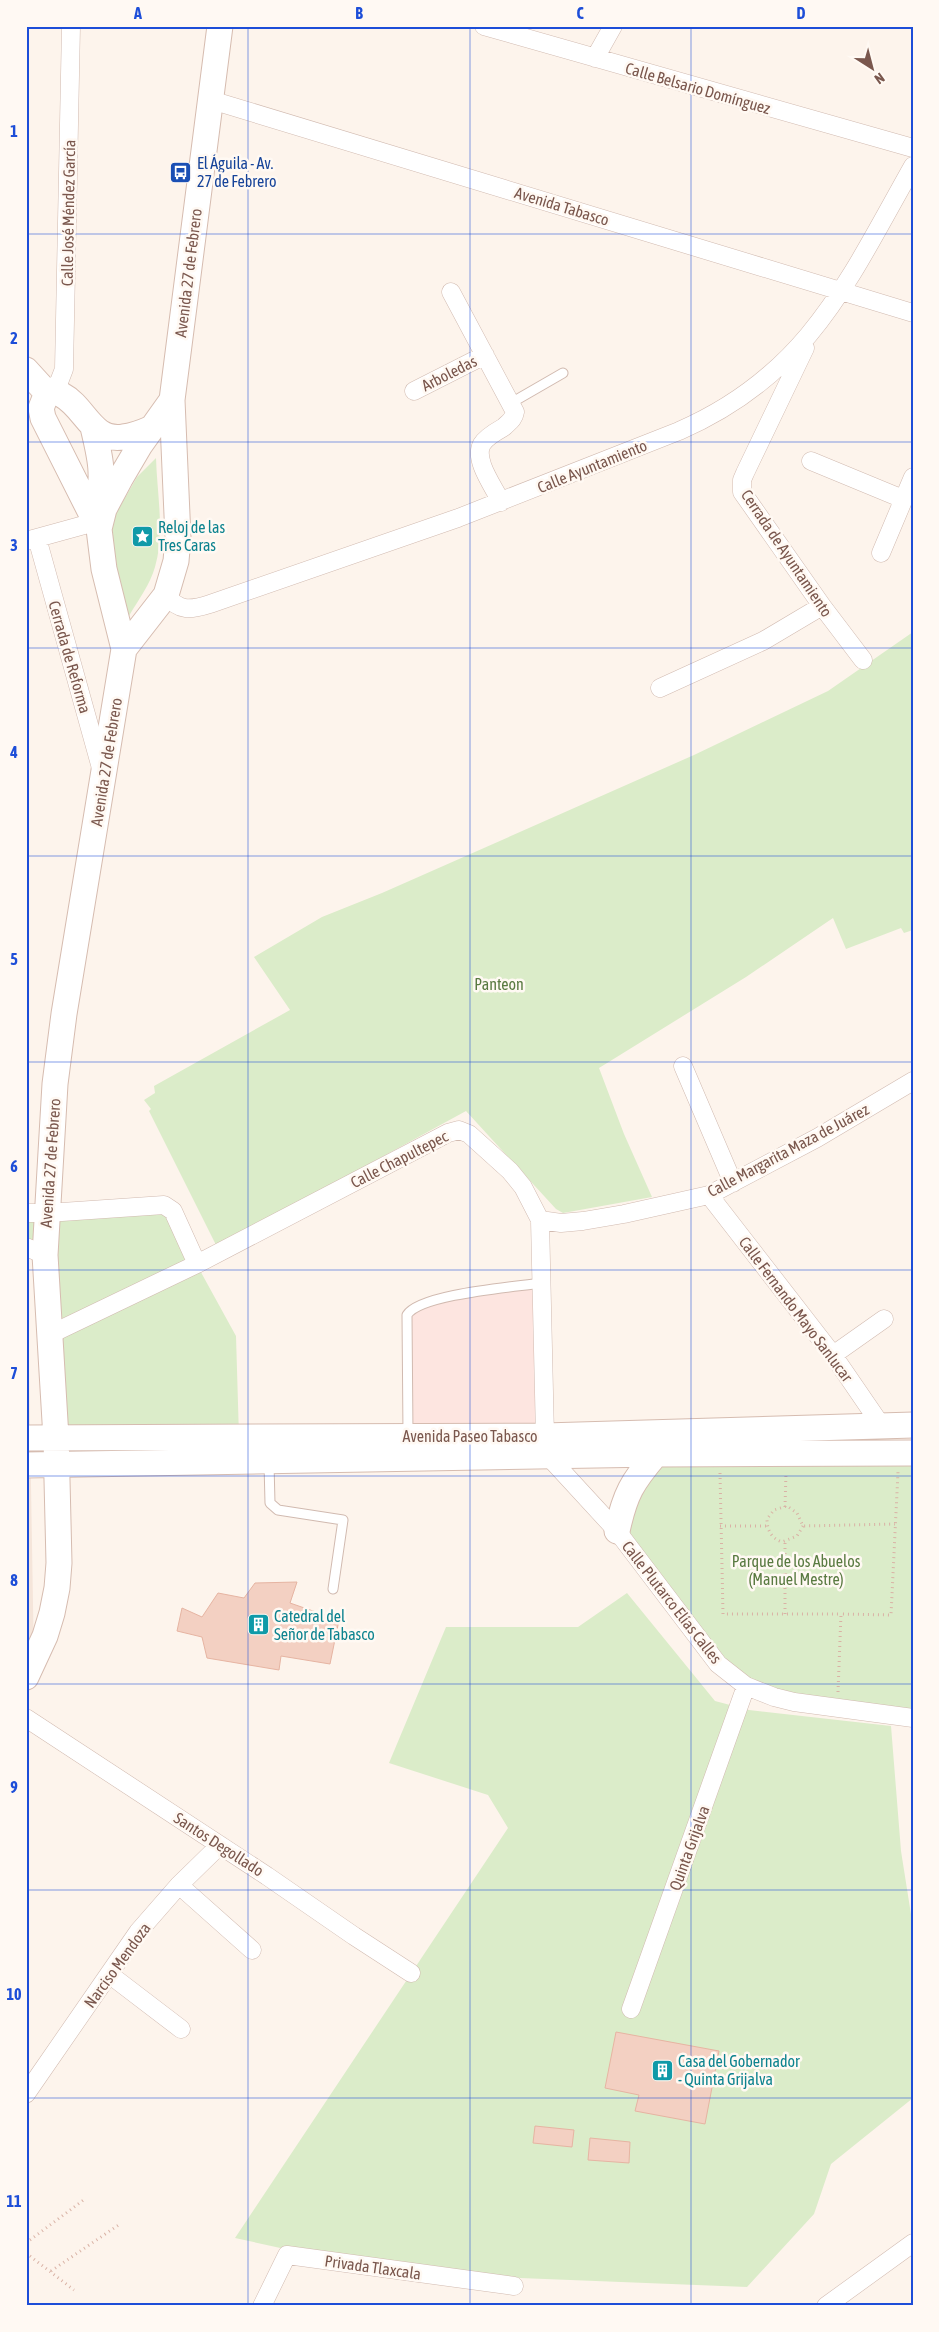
<svg xmlns="http://www.w3.org/2000/svg" width="939" height="2332" viewBox="0 0 939 2332" font-family="'Asap Condensed',sans-serif">
<style>
.residential{fill:#f5e5da}
.commercial{fill:#fde5e0}
.green{fill:#dbecc9}
.building{fill:#f3d0c2;stroke:#e6b4a2}
.lines{fill:none;stroke-linecap:round;stroke-linejoin:round}
.service-casing{stroke:#d1bab0;stroke-width:11}
.minor-casing{stroke:#d1bab0;stroke-width:19}
.secondary-casing{stroke:#d6bcb0;stroke-width:27}
.path{stroke:#d9b2a5;stroke-width:3;stroke-dasharray:1 4;stroke-linecap:butt}
.service{stroke:#fff;stroke-width:9}
.minor{stroke:#fff;stroke-width:18}
.secondary{stroke:#fff;stroke-width:25}
.grid{fill:none;stroke:#1d4ed8;stroke-width:1;stroke-opacity:0.55}
.labels{text-anchor:middle;stroke-width:5;stroke-linejoin:round;paint-order:stroke}
.street-label{font-size:16px;fill:#7a574d;stroke:#fff9f3}
.transit-label{font-size:16px;fill:#164399;stroke:#fff9f3;text-anchor:start}
.culture-label{font-size:16px;fill:#0d838f;stroke:#fff9f3;text-anchor:start}
.park-label{font-size:16px;fill:#597a41;stroke:#fff9f3}
.neatline{fill:none;stroke:#1d4ed8;stroke-width:2}
.grid-label{font-size:16px;text-anchor:middle;font-weight:bold;fill:#1d4ed8}
</style>
<rect width="100%" height="100%" fill="#fdf4ec"/>
<path class="residential" d="M26 1365H29L34 1663 26 1674Z"/>
<path class="commercial" d="M539 1285 542 1432 411 1434V1316L413 1312 438 1300Z"/>
<path class="green" d="M156 458C157 494 165 533 155 567 150 585 138 600 129 616L112 569 111 522 137 477Z
M913 632V930L904 933 901 928 846 949 833 918 746 977 599 1068 624 1134 652 1197 563 1213 556 1209 466 1111 217 1247 149 1111 151 1109 144 1100 155 1093 154 1086 290 1010 254 957 322 917 382 893 694 755 828 691Z
M164 1205 236 1336 239 1437 56 1438 45 1255 26 1247V1213Z
M913 1453V1717L746 1686 617 1531 656 1454Z
M627 1593 715 1701 749 1710 891 1726 901 1851 913 1927V2098L831 2164 814 2214 747 2287 520 2278 285 2249 235 2238 508 1828 488 1795 389 1763 446 1627H578Z"/>
<path class="building" d="M297 1582 290 1603 339 1620 330 1664 281 1656 279 1670 207 1658 202 1637 177 1631 182 1608 202 1617 218 1593 244 1598 255 1583Z
M616 2032 719 2051 705 2124 635 2111 639 2095 605 2088Z
M535 2126 574 2130 572 2147 533 2143Z
M590 2138 630 2142 629 2163 588 2160Z"/>
<g class="lines">
<defs>
<path id="service" d="M511 403 563 373
M408 1434 407 1315C420 1294 515 1287 541 1283
M269 1463 270 1503 278 1510 343 1520 333 1589"/>
<path id="minor" d="M484 26 913 148
M595 58 613 26
M211 100 913 313
M451 292 515 412C514 419 509 422 504 427 497 431 486 437 482 444 473 460 494 487 501 502
M805 348 745 473 742 480V492L822 606 863 660
M414 391 485 355
M47 393 59 382 64 369 71 26
M811 461 903 499
M37 538 101 768
M26 541 95 522
M881 553 913 477
M166 595C179 612 191 610 210 604L458 518 679 431C808 375 848 281 913 166
M660 688 763 641 822 606
M683 1066 733 1183
M709 1195 833 1355 881 1425
M26 1213H47L164 1205 173 1211 197 1264 448 1133 459 1130 469 1134 489 1152 510 1171 523 1187 540 1220 545 1436 548 1456 617 1531 718 1664 746 1686 774 1697 794 1702 913 1718
M540 1220 561 1223 583 1221 624 1214 709 1195 817 1138 913 1081
M26 1247 45 1255
M49 1335 197 1264
M833 1355 884 1319
M26 1718 267 1876 354 1936 411 1973
M179 1885 252 1950
M109 1974 181 2029
M631 2009 746 1686
M26 2094 138 1932 179 1885 220 1845
M262 2306 287 2255 514 2286
M826 2306 913 2243"/>
<path id="secondary" d="M26 370 47 393
M47 393 41 408 43 418 99 529
M47 393C52 393 58 392 62 395 85 407 92 442 123 437 133 436 143 432 152 428
M93 427C101 460 104 474 98 508
M124 649 166 595 176 561 178 538 172 400 220 26
M26 1438 545 1436 913 1425
M26 1465 656 1454 913 1453
M617 1531C625 1494 632 1482 656 1454
M26 1677 45 1636 52 1613 57 1588 59 1563 56 1438 45 1255 55 1084 64 1014 124 649 104 569 99 529 104 509 120 479 140 445 172 400"/>
</defs>
<use href="#service" class="service-casing"/>
<use href="#minor" class="minor-casing"/>
<use href="#secondary" class="secondary-casing"/>
<path class="path" d="M720 1473 723 1614H841
M785 1507 786 1472
M720 1526H767
M803 1526 797 1536 782 1542C771 1538 767 1530 767 1519L774 1510 787 1506 797 1513 803 1526 895 1524
M785 1614V1542
M838 1692 841 1614 891 1615 898 1472
M26 2243 85 2199
M26 2253 74 2290
M51 2271 120 2224"/>
<use href="#service" class="service"/>
<use href="#minor" class="minor"/>
<use href="#secondary" class="secondary"/>
</g>
<path class="grid" d="M248 26V2306M470 26V2306M691 26V2306M26 234H913M26 442H913M26 648H913M26 856H913M26 1062H913M26 1270H913M26 1476H913M26 1684H913M26 1890H913M26 2098H913"/>
<defs>
<symbol id="bus-square" viewBox="-11 -11 22 22"><rect x="-9" y="-9" width="18" height="18" rx="4" fill="#1a4fb4" stroke="#fff9f3"/><path d="M-5-6H5V4H4V6H2V4H-2V6H-4V4H-5ZM-3.5-4V0h7V-4ZM-3.5 1.2v1.5H-2V1.2ZM2 1.2v1.5H3.5V1.2Z" fill="#fff"/></symbol>
<symbol id="sight-square" viewBox="-11 -11 22 22"><rect x="-9" y="-9" width="18" height="18" rx="4" fill="#0f9aa8" stroke="#fff9f3"/><path d="M0-6L1.8-2.2L6-1.7L2.9 1.2L3.7 5.4L0 3.3L-3.7 5.4L-2.9 1.2L-6-1.7L-1.8-2.2Z" fill="#fff"/></symbol>
<symbol id="building-square" viewBox="-11 -11 22 22"><rect x="-9" y="-9" width="18" height="18" rx="4" fill="#0f9aa8" stroke="#fff9f3"/><path d="M-4-6H4V6H1V3H-1V6H-4ZM-2.5-4.3h1.7v1.8h-1.7ZM.8-4.3h1.7v1.8H.8ZM-2.5-1h1.7V.8h-1.7ZM.8-1h1.7V.8H.8Z" fill="#fff"/></symbol>
</defs>
<g fill-rule="evenodd">
<use href="#bus-square" x="168" y="160" width="25" height="25"/>
<use href="#sight-square" x="130" y="524" width="25" height="25"/>
<use href="#building-square" x="246" y="1612" width="25" height="25"/>
<use href="#building-square" x="650" y="2058" width="25" height="25"/>
</g>
<g class="labels">
<g class="street-label">
<text transform="translate(698 88) rotate(16)" y="6">Calle Belsario Domínguez</text>
<text transform="translate(562 206) rotate(17)" y="6">Avenida Tabasco</text>
<text transform="translate(68 213) rotate(-89)" y="6">Calle José Méndez García</text>
<text transform="translate(188 273) rotate(-83)" y="6">Avenida 27 de Febrero</text>
<text transform="translate(449 373) rotate(-27)" y="6">Arboledas</text>
<text transform="translate(592 466) rotate(-22)" y="6">Calle Ayuntamiento</text>
<text transform="translate(787 553) rotate(56)" y="6">Cerrada de Ayuntamiento</text>
<text transform="translate(70 657) rotate(74)" y="6">Cerrada de Reforma</text>
<text transform="translate(106 762) rotate(-81)" y="6">Avenida 27 de Febrero</text>
<text transform="translate(788 1150) rotate(-28)" y="6">Calle Margarita Maza de Juárez</text>
<text transform="translate(399 1159) rotate(-27)" y="6">Calle Chapultepec</text>
<text transform="translate(50 1163) rotate(-86)" y="6">Avenida 27 de Febrero</text>
<text transform="translate(796 1309) rotate(53)" y="6">Calle Fernando Mayo Sanlucar</text>
<text x="470" y="1442">Avenida Paseo Tabasco</text>
<text transform="translate(672 1602) rotate(52)" y="6">Calle Plutarco Elías Calles</text>
<text transform="translate(219 1844) rotate(33)" y="6">Santos Degollado</text>
<text transform="translate(689 1848) rotate(-70)" y="6">Quinta Grijalva</text>
<text transform="translate(117 1965) rotate(-54)" y="6">Narciso Mendoza</text>
<text transform="translate(373 2267) rotate(8)" y="6">Privada Tlaxcala</text>
</g>
<g class="transit-label">
<text x="197" y="169">El Águila - Av.<tspan x="197" dy="18">27 de Febrero</tspan></text>
</g>
<g class="culture-label">
<text x="158" y="533">Reloj de las<tspan x="158" dy="18">Tres Caras</tspan></text>
<text x="274" y="1622">Catedral del<tspan x="274" dy="18">Señor de Tabasco</tspan></text>
<text x="678" y="2067">Casa del Gobernador<tspan x="678" dy="18">- Quinta Grijalva</tspan></text>
</g>
<g class="park-label">
<text x="499" y="990">Panteon</text>
<text x="796" y="1567">Parque de los Abuelos<tspan x="796" dy="18">(Manuel Mestre)</tspan></text>
</g>
</g>
<rect width="939" height="2332" fill="none" stroke="#fff9f3" stroke-width="55"/>
<g transform="translate(872 68) rotate(144)" stroke="#fff9f3" stroke-width="4" paint-order="stroke">
<path d="M0-4L9 19L0 12L-9 19Z" fill="#7a574d"/>
<text y="-8" font-size="14" font-weight="bold" text-anchor="middle" fill="#7a574d">N</text>
</g>
<rect x="28" y="28" width="884" height="2276" class="neatline"/>
<g class="grid-label">
<text x="138" y="19">A</text>
<text x="359" y="19">B</text>
<text x="580" y="19">C</text>
<text x="801" y="19">D</text>
<text x="14" y="137">1</text>
<text x="14" y="344">2</text>
<text x="14" y="551">3</text>
<text x="14" y="758">4</text>
<text x="14" y="965">5</text>
<text x="14" y="1172">6</text>
<text x="14" y="1379">7</text>
<text x="14" y="1586">8</text>
<text x="14" y="1793">9</text>
<text x="14" y="2000">10</text>
<text x="14" y="2207">11</text>
</g>
</svg>
